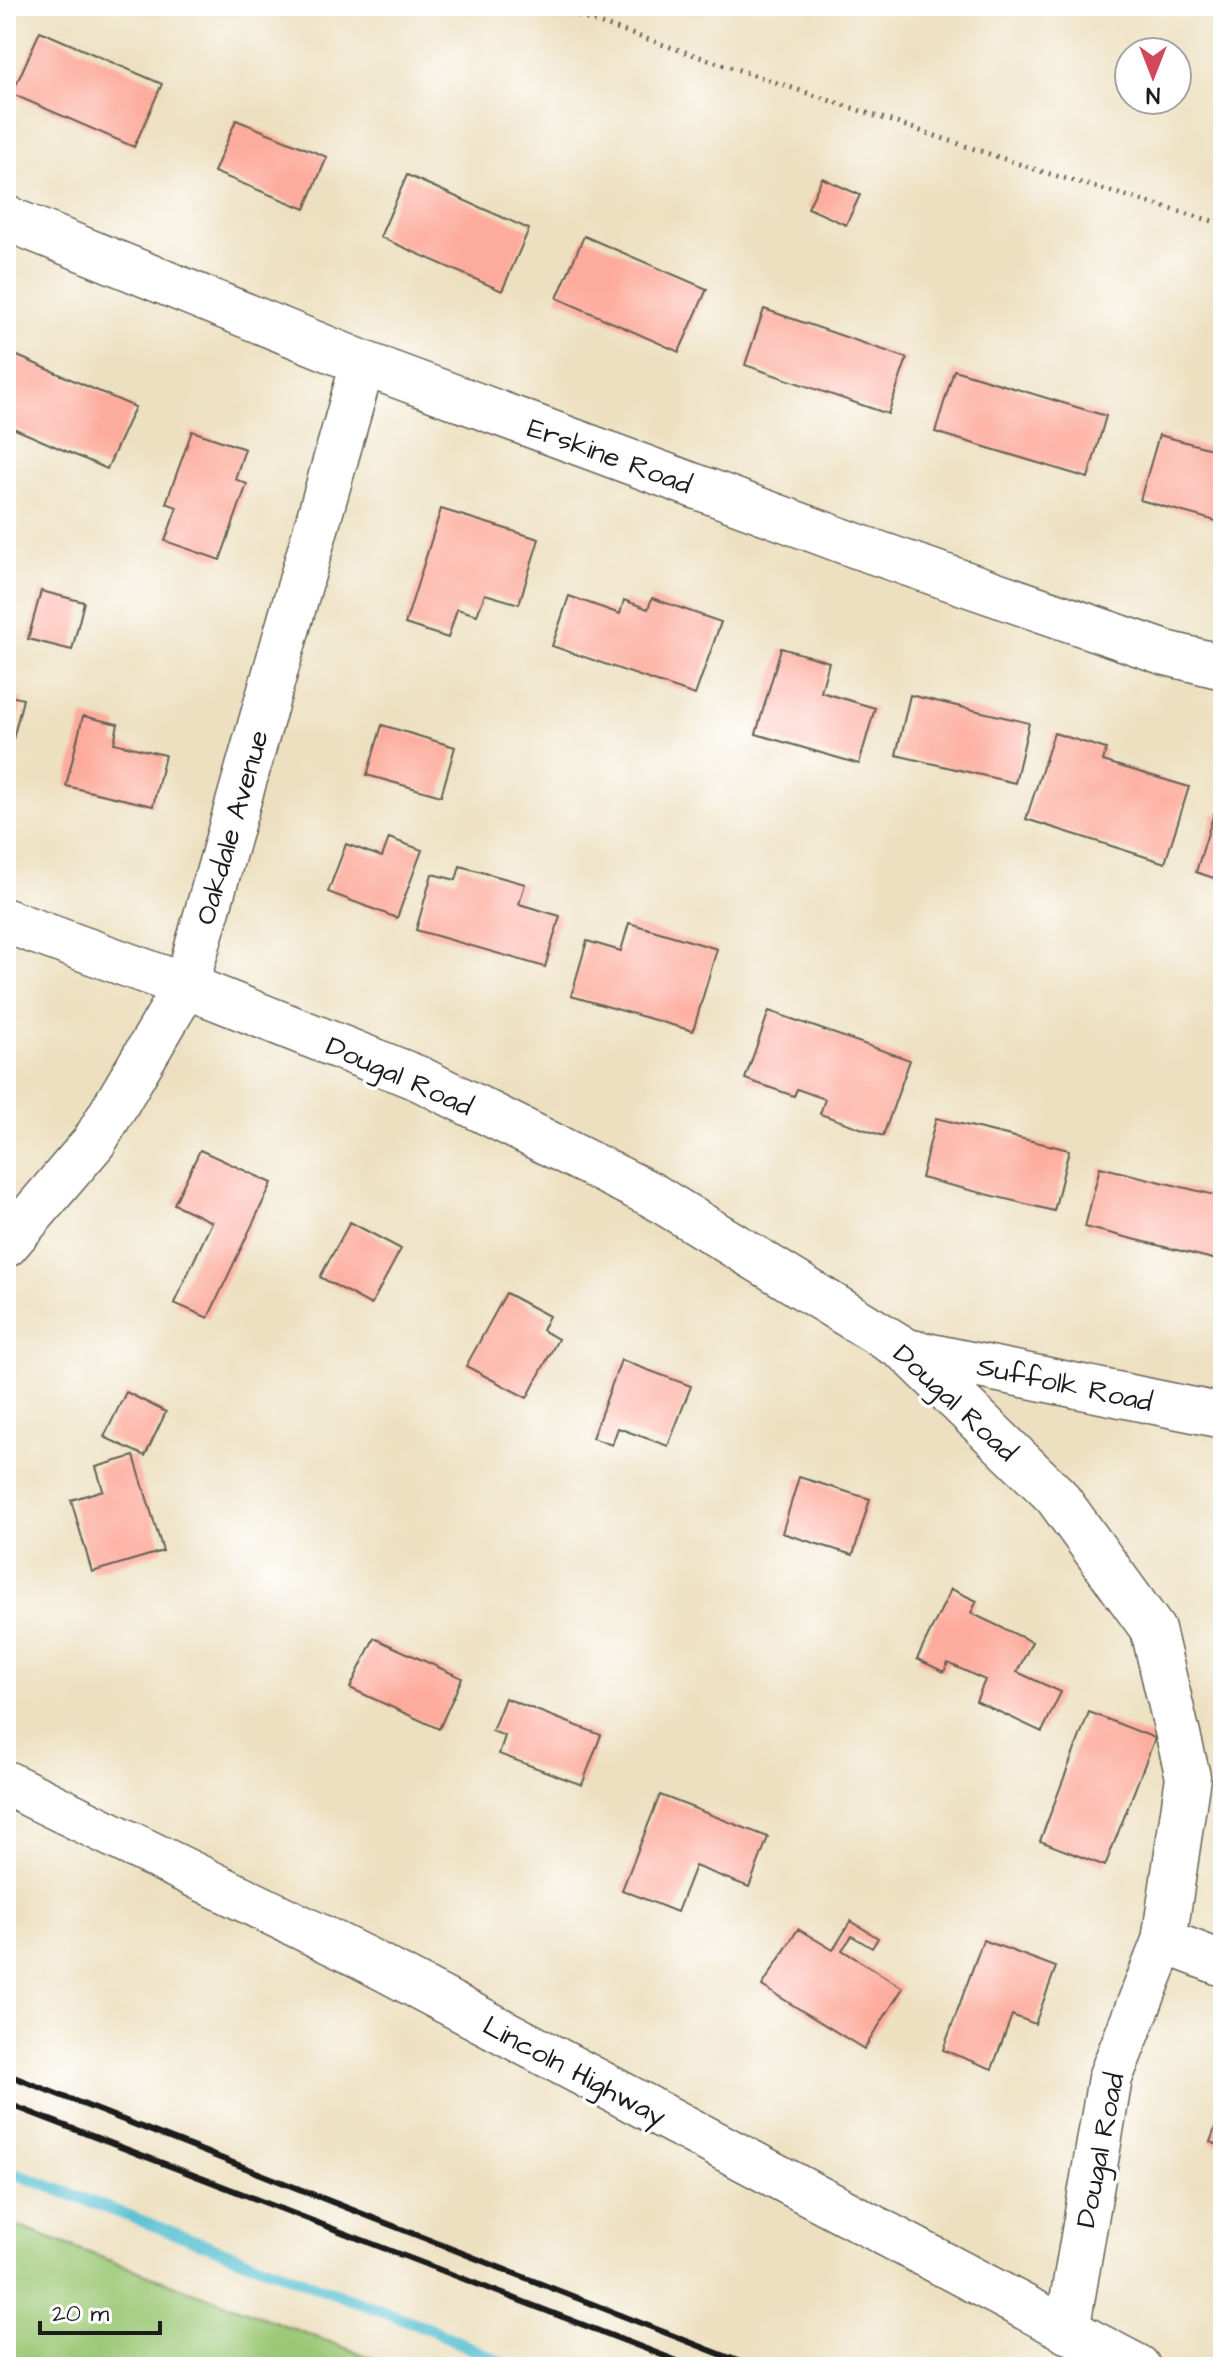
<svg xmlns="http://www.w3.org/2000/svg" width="1229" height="2373" viewBox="0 0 1229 2373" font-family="'Architects Daughter',sans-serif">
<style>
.green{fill:#9bc875;stroke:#5c7248;stroke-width:2}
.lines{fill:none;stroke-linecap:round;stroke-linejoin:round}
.stream{stroke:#56c0d2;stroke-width:12}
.building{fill:#fdab9c}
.minor-casing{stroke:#656155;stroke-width:47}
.major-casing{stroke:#656155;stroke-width:47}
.path{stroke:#656155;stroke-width:5;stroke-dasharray:2 6;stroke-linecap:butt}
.minor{stroke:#fff;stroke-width:44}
.major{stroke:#fff;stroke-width:44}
.rail{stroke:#1c1c1c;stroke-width:6}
.labels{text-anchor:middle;stroke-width:7;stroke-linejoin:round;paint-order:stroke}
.street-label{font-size:28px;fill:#1c1c1c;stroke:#fff}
</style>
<rect width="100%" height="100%" fill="#fff"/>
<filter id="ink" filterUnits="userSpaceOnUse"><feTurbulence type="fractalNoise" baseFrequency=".0125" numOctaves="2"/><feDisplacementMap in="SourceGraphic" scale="16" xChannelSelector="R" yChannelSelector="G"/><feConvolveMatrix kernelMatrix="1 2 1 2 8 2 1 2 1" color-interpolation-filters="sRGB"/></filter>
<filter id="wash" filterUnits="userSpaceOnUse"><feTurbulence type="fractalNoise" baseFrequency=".006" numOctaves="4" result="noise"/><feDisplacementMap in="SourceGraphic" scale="32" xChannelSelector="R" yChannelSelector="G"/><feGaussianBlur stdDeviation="1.8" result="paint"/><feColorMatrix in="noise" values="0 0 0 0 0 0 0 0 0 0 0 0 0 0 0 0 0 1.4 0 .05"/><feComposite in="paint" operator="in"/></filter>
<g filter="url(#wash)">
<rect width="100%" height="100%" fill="#ede0c0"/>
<path class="green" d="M6 2222 397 2367H6Z"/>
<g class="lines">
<path class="stream" d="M6 2170 433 2330 511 2367"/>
</g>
<g id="blocks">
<path class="building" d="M40 31 162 84 134 147 12 94Z
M236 120 327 157 305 209 214 172Z
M407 175 529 229 502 291 380 237Z
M822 178 860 195 846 225 808 208Z
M584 236 707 289 679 352 557 298Z
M764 309 907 358 888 414 745 365Z
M13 354 135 407 107 469 6 425V370Z
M954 370 1106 416 1088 478 935 432Z
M192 431 245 449 235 479 247 484 220 560 165 541 177 507 166 503Z
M1159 435 1223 452V523L1140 500Z
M441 509 539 539 519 604 485 594 477 615 457 609 448 638 405 624Z
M41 591 84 602 72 650 28 639Z
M569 596 620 614 624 600 648 609 652 598 721 622 695 695 552 646Z
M781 648 829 662 821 692 875 708 859 764 756 734Z
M6 695 23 699 12 743 6 741Z
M910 695 1029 723 1015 783 896 755Z
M83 716 118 724 114 743 165 755 153 806 66 786Z
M382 725 455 747 441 796 367 775Z
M1054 733 1106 749 1103 761 1189 787 1165 863 1026 819Z
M1214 813 1223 816V881L1196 872Z
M389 838 422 850 397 918 328 892 346 844 382 857Z
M460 866 525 884 519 904 560 916 545 967 416 930 432 874 456 880Z
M629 923 717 949 693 1031 571 996 587 941 621 951Z
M769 1011 910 1060 883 1136 820 1114 825 1099 797 1089 794 1096 745 1079Z
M936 1118 1069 1150 1054 1211 921 1178Z
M200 1150 272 1183 208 1318 174 1303 212 1222 174 1204Z
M1100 1167 1223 1197V1238L1217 1260 1085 1227Z
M350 1222 401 1249 371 1305 320 1277Z
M506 1293 549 1316 542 1330 558 1339 527 1398 466 1366Z
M621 1360 691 1386 668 1446 618 1428 612 1445 592 1438Z
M126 1392 166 1412 145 1456 104 1437Z
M134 1456 163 1551 92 1572 71 1500 103 1490 96 1467Z
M799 1477 870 1499 853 1555 782 1533Z
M951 1589 977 1601 971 1613 1032 1642 1017 1672 1061 1692 1042 1732 976 1701 985 1680 948 1663 944 1672 917 1659Z
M374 1638 462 1678 439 1729 350 1688Z
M505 1698 601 1735 582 1785 499 1754 505 1736 492 1731Z
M1089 1712 1155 1738 1105 1866 1040 1841Z
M660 1795 768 1837 749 1887 695 1866 677 1912 622 1890Z
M851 1921 878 1938 872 1948 852 1936 842 1950 903 1988 864 2049 762 1986 798 1929 833 1950Z
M983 1940 1056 1967 1035 2024 1012 2015 992 2069 943 2050Z
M1223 2107V2147L1210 2142Z"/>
</g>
</g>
<g filter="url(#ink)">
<use href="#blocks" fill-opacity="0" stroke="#656155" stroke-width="2"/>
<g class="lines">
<defs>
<path id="minor" d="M6 218 363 363 854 545 1166 653 1223 667
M6 921 186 986 420 1079 652 1195 907 1351 1056 1496 1153 1630 1188 1777 1164 1941 1110 2078 1067 2331
M6 1245 94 1142 186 986 363 363
M907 1351 1223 1416
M1164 1941 1223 1964"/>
<path id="major" d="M6 1783 364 1958 1138 2367"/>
</defs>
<use href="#minor" class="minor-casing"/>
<use href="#major" class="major-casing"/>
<path class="path" d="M548 6 1043 172 1223 224"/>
<use href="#minor" class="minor"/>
<use href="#major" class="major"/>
<path class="rail" d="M6 2074 753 2367
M6 2103 693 2367"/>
</g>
</g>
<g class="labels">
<g class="street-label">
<text transform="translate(610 455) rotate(20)" y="10">Erskine Road</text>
<text transform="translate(231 827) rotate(-74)" y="10">Oakdale Avenue</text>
<text transform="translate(400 1075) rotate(24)" y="10">Dougal Road</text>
<text transform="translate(1065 1383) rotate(12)" y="10">Suffolk Road</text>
<text transform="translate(956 1402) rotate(43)" y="10">Dougal Road</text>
<text transform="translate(575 2070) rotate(28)" y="10">Lincoln Highway</text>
<text transform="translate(1099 2150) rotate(-79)" y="10">Dougal Road</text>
</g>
</g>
<rect width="1229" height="2373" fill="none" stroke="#fff" stroke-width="32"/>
<g transform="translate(1153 76) rotate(180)"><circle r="38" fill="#ffffff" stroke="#a4a4a4" stroke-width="2"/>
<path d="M0-6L14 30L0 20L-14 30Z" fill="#d1495b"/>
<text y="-12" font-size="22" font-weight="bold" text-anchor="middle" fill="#1c1c1c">N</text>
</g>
<path d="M40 2321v12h120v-12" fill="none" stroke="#1c1c1c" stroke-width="4"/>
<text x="52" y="2321" font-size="24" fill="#1c1c1c" stroke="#ffffff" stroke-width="6" paint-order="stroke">20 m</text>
</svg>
